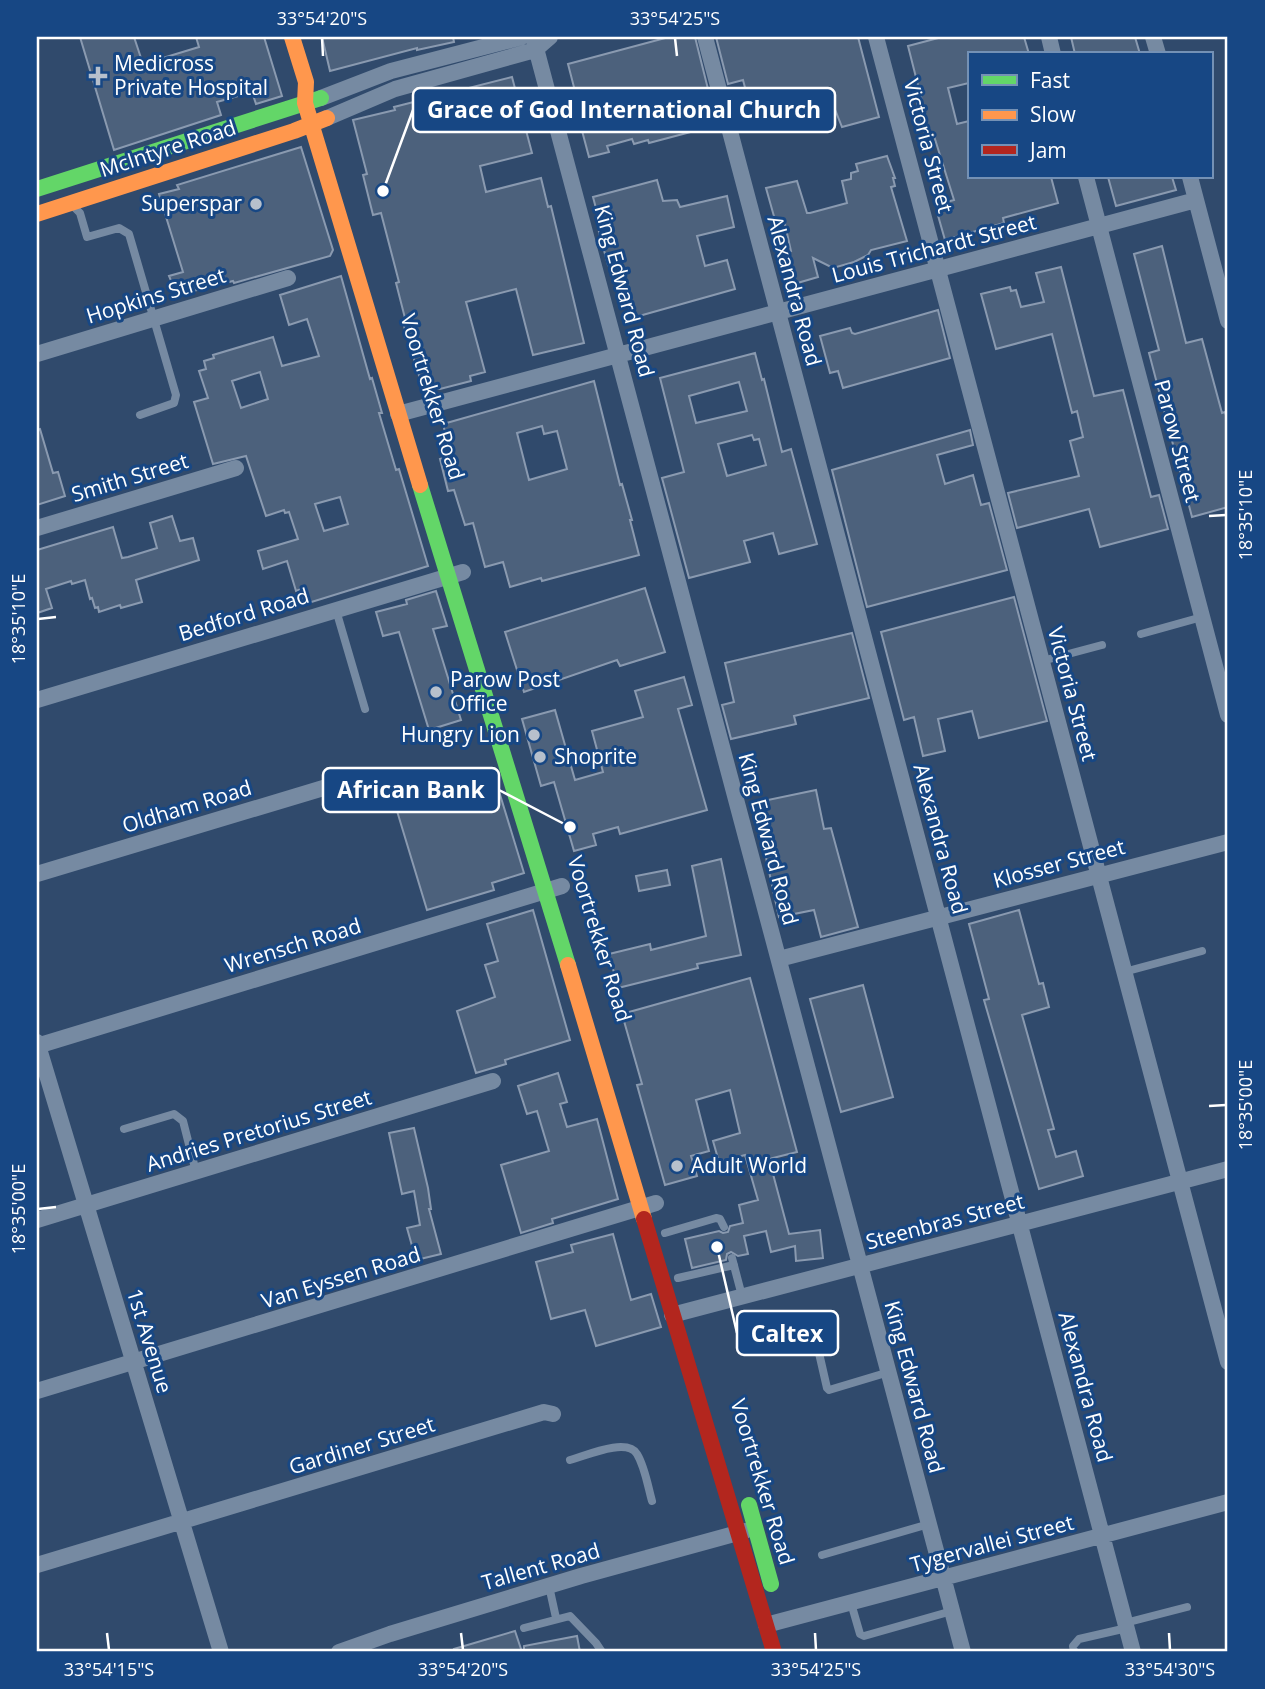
<svg xmlns="http://www.w3.org/2000/svg" width="1265" height="1689" viewBox="0 0 1265 1689" font-family="'Open Sans',sans-serif">
<style>
.building{fill:#4c617c;stroke:#8a9ab0;stroke-width:2;fill-rule:evenodd}
.lines{fill:none;stroke-linecap:round;stroke-linejoin:round}
.lane{stroke:#768aa2;stroke-width:8}
.street{stroke:#768aa2;stroke-width:16}
.fast{stroke:#63d668;stroke-width:16}
.slow{stroke:#ff974d;stroke-width:16}
.jam{stroke:#b3261e;stroke-width:16}
.ticks{fill:none;stroke:#fff;stroke-width:2.5}
.poi-dot{fill:#b7c0cc;stroke:#174784;stroke-width:2.5}
.labels{text-anchor:middle;stroke-width:6;stroke-linejoin:round;paint-order:stroke}
.poi-label{font-size:21px;fill:#fff;stroke:#174784;text-anchor:start}
.street-label{font-size:21px;fill:#fff;stroke:#174784}
.leader{fill:none;stroke:#fff;stroke-width:2.5}
.callout-dot{fill:#fff;stroke:#174784;stroke-width:2.5}
.callout{fill:#174784;stroke:#fff;stroke-width:2.5}
.callout-label{font-size:23px;text-anchor:middle;font-weight:bold;fill:#fff}
.neatline{fill:none;stroke:#fff;stroke-width:2.5}
.ticks-label{font-size:18px;text-anchor:middle;fill:#fff}
</style>
<rect width="100%" height="100%" fill="#304a6c"/>
<path class="building" d="M80 37H134L143 64 199 47 196 37H264L282 96 256 104 252 92 217 102 221 115 114 150Z
M322 37H453L454 42 417 50V48L330 71Z
M669 37H695L717 125 649 143 648 140 634 144 632 139 607 146 609 152 589 157 581 127 584 126 568 64Z
M716 37H858L879 117 842 127 832 102 811 108 809 97 766 107 767 110 752 114 743 80 728 84Z
M942 37H1024L1029 54H969V83L948 88 957 124 969 121V177H1051L1058 203 1003 218 1004 223 945 240 937 212 941 211 939 204 954 200 934 136 930 137 928 129 924 131 917 103 922 101 908 46Z
M1071 37H1135L1140 54H1075Z
M512 77 532 153 480 166 486 192 541 178 548 207 551 206 584 343 533 355 516 289 466 302 485 372 470 376 471 381 440 389 425 386 421 382 403 323 406 322 396 283 399 282 381 213 373 215 363 175 367 174 353 120 395 110 394 107Z
M301 147 333 250 330 256 234 283 233 281 177 295 169 276 183 272 159 194 179 189 177 185Z
M887 156 895 178H893L895 186 891 187 907 241 871 250 868 255 854 262 833 268 813 258 818 277 794 284 786 266H783L780 254 791 251 784 220 776 222 775 220 766 188 797 181 807 213H810L847 203 842 181 851 179V173L858 171 856 164Z
M1108 177H1172L1176 190 1116 206Z
M657 180 663 201 677 200 680 207 727 196 734 227 697 236 705 266 727 260 735 289 632 318 617 262 608 265 599 232 602 231 593 197Z
M1162 246 1186 343 1202 339 1222 413 1225 412 1228 422V507L1192 517 1149 353 1159 350 1134 254Z
M1061 267 1094 396 1123 390 1151 497 1159 495 1168 529 1100 547 1089 509 1017 528 1008 493 1079 476 1070 441 1083 437 1077 411 1072 413 1052 334 996 349 981 294 1010 287 1011 291 1016 290 1021 307 1044 302 1036 273Z
M341 276 370 379 372 378 382 413H379L396 470 399 469 428 566 305 604 301 589 296 591 287 561 263 569 258 551 298 539 289 512 285 513 284 510 266 516 246 456 213 464 194 402 208 398 199 371 206 369 204 361 214 358 213 355 273 337 282 366 319 356 307 319 289 325 280 295ZM260 372 268 399 241 408 232 381ZM340 497 348 524 324 531 315 504Z
M938 310 950 358 843 388 838 371 830 373 820 336 850 328 852 333 855 334Z
M755 353 762 380 764 379 782 452 791 449 817 544 779 554 773 533 744 541 750 562 689 578 662 478 684 472 660 378ZM739 382 747 411 696 423 689 396ZM752 435 754 440 759 439 766 465 727 476 718 444Z
M594 381 620 485 622 484 632 520H630L639 555 542 581 541 578 510 587 503 562 485 567 473 523 465 525 454 490 448 491 440 459 451 456 443 424ZM542 426 544 434 557 431 567 469 529 480 517 433Z
M40 429 53 473 58 472 65 496 37 505V430Z
M970 430 973 445 937 455 945 484 973 475 981 505 989 503 1007 570 867 607 832 470Z
M172 516 180 541 193 538 199 560 136 580 142 602 121 608 120 605 99 612 98 607 95 608 92 598 90 599 85 580 72 584 71 581 46 589 52 608 37 613V550L113 527 122 558 128 557 157 548 150 523Z
M645 588 665 652 620 666 617 660 524 692 505 632Z
M436 591 447 626 433 629 461 720 429 730 399 632 383 636 376 612 407 604 406 600Z
M1014 597 1047 721 979 738 972 711 938 719 945 751 923 756 914 717 904 720 881 632Z
M852 633 869 698 794 716 796 724 731 739 722 705 734 702 725 663Z
M684 677 692 705 678 709 707 810 620 834 618 827 593 834 596 845 574 851 554 782 541 786 522 719 555 710 575 780 603 772 592 731 643 717 635 691Z
M498 788 524 873 492 883 494 890 427 910 397 811 464 791 466 798Z
M816 790 824 829 831 828 858 927 821 937 814 910 779 917 763 844 766 843 758 802Z
M721 859 741 955 697 964 698 968 618 988 609 954 650 944 651 950 706 936 692 866Z
M667 870 670 885 639 891 636 876Z
M533 910 570 1040 505 1060 506 1064 476 1073 457 1011 495 997 485 965 498 961 487 924Z
M1019 910 1039 984 1043 983 1049 1007 1022 1015 1054 1129 1048 1130 1056 1157 1076 1151 1083 1176 1039 1189 984 1000 989 999 969 924Z
M750 978 797 1152 769 1159 789 1234 820 1230 823 1258 796 1261 795 1246 771 1252 766 1231 744 1236 748 1254 738 1256 731 1252 727 1254 726 1260 692 1268 685 1239 719 1231 723 1233 728 1232 730 1226 743 1223 739 1205 758 1200 745 1155 719 1162 713 1141 740 1133 730 1090 696 1100 709 1151 691 1156 697 1176 665 1185 637 1085 642 1084 622 1014Z
M863 985 893 1097 841 1112 810 999Z
M558 1073 567 1102 560 1104 567 1127 597 1119 618 1199 552 1219 553 1223 521 1233 501 1165 549 1151 537 1111 527 1114 518 1086Z
M414 1128 428 1188 431 1209H429L441 1254 416 1260 407 1228 420 1225 414 1191 402 1194 389 1133Z
M613 1234 631 1300 651 1294 661 1327 596 1346 585 1310 551 1319 536 1262 573 1252 571 1245Z
M515 1631 522 1652H455L454 1649Z
M577 1636 580 1652H524V1646Z"/>
<g class="lines">
<path class="lane" d="M72 205 80 213 87 237 119 228 129 234 176 395 174 403 140 415
M336 610 365 709
M1141 634 1202 617
M1042 661 1102 645
M1124 972 1202 951
M124 1129 174 1114 183 1121 196 1172
M665 1233 716 1218 720 1219 724 1227
M732 1258 742 1296
M678 1278 734 1265
M816 1340 827 1388 829 1390 889 1372
M570 1460C585 1456 627 1437 637 1454 645 1467 648 1487 652 1501
M822 1555 929 1524
M549 1586 556 1618
M851 1603 860 1634 864 1636 952 1611
M1125 1623 1187 1607
M524 1628 570 1616 596 1643 602 1652
M1074 1652 1073 1646 1079 1639 1127 1628"/>
<path class="street" d="M533 37 963 1652
M705 37 1133 1652
M876 37 1228 1362
M1049 37 1053 54
M1153 37 1158 54
M321 98 391 71 522 37
M327 118 395 89 535 50 550 37
M1086 177 1228 715
M1190 177 1228 321
M37 354 288 278
M398 414 1196 200
M37 528 236 468
M37 700 463 572
M37 874 330 786 339 787 346 794
M779 959 1228 842
M37 1042 221 1652
M37 1046 562 886
M37 1220 493 1081
M672 1315 1228 1169
M37 1391 656 1203
M37 1565 544 1412 553 1414
M766 1625 1228 1502
M339 1652 390 1634 581 1576 745 1531"/>
<path class="fast" d="M37 189 321 98
M420 485 568 965
M749 1505 771 1584"/>
<path class="slow" d="M292 37 306 82 305 103 420 485
M37 214 294 131 327 118
M568 965 644 1219"/>
<path class="jam" d="M644 1219 774 1652"/>
</g>
<path class="ticks" d="M322 38 323 56M675 38 677 56M1209 516 1226 515M38 619 56 617M1209 1106 1226 1105M38 1209 56 1207M107 1633 109 1650M461 1633 463 1650M815 1633 816 1650M1169 1633 1170 1650"/>
<g class="poi-dot">
<path d="M94.5 65.5h7v7h7v7h-7v7h-7v-7h-7v-7h7z"/>
<circle cx="256" cy="204" r="7"/>
<circle cx="436" cy="692" r="7"/>
<circle cx="534" cy="735" r="7"/>
<circle cx="540" cy="757" r="7"/>
<circle cx="677" cy="1166" r="7"/>
</g>
<g class="labels">
<g class="poi-label">
<text x="114" y="71">Medicross<tspan x="114" dy="24">Private Hospital</tspan></text>
<text x="242" y="211" text-anchor="end">Superspar</text>
<text x="450" y="687">Parow Post<tspan x="450" dy="24">Office</tspan></text>
<text x="520" y="742" text-anchor="end">Hungry Lion</text>
<text x="554" y="764">Shoprite</text>
<text x="691" y="1173">Adult World</text>
</g>
<g class="street-label">
<text transform="translate(928 146) rotate(75)" y="7">Victoria Street</text>
<text transform="translate(168 149) rotate(-18)" y="7">McIntyre Road</text>
<text transform="translate(934 249) rotate(-15)" y="7">Louis Trichardt Street</text>
<text transform="translate(624 291) rotate(75)" y="7">King Edward Road</text>
<text transform="translate(794 291) rotate(75)" y="7">Alexandra Road</text>
<text transform="translate(156 296) rotate(-17)" y="7">Hopkins Street</text>
<text transform="translate(432 397) rotate(73)" y="7">Voortrekker Road</text>
<text transform="translate(1177 441) rotate(75)" y="7">Parow Street</text>
<text transform="translate(130 478) rotate(-17)" y="7">Smith Street</text>
<text transform="translate(244 615) rotate(-17)" y="7">Bedford Road</text>
<text transform="translate(1072 694) rotate(75)" y="7">Victoria Street</text>
<text transform="translate(187 807) rotate(-17)" y="7">Oldham Road</text>
<text transform="translate(768 839) rotate(75)" y="7">King Edward Road</text>
<text transform="translate(940 839) rotate(75)" y="7">Alexandra Road</text>
<text transform="translate(1059 864) rotate(-15)" y="7">Klosser Street</text>
<text transform="translate(599 939) rotate(73)" y="7">Voortrekker Road</text>
<text transform="translate(293 946) rotate(-17)" y="7">Wrensch Road</text>
<text transform="translate(259 1131) rotate(-17)" y="7">Andries Pretorius Street</text>
<text transform="translate(945 1222) rotate(-15)" y="7">Steenbras Street</text>
<text transform="translate(341 1278) rotate(-17)" y="7">Van Eyssen Road</text>
<text transform="translate(149 1341) rotate(73)" y="7">1st Avenue</text>
<text transform="translate(914 1387) rotate(75)" y="7">King Edward Road</text>
<text transform="translate(1085 1387) rotate(75)" y="7">Alexandra Road</text>
<text transform="translate(362 1446) rotate(-17)" y="7">Gardiner Street</text>
<text transform="translate(762 1482) rotate(73)" y="7">Voortrekker Road</text>
<text transform="translate(992 1544) rotate(-15)" y="7">Tygervallei Street</text>
<text transform="translate(541 1567) rotate(-16)" y="7">Tallent Road</text>
</g>
</g>
<path class="leader" d="M383 191L413 110M570 827L499 790M717 1247L737 1333"/>
<g class="callout-dot">
<circle cx="383" cy="191" r="7"/>
<circle cx="570" cy="827" r="7"/>
<circle cx="717" cy="1247" r="7"/>
</g>
<g class="callout">
<rect x="413" y="88" width="422" height="44" rx="7"/>
<rect x="323" y="768" width="176" height="44" rx="7"/>
<rect x="737" y="1311" width="101" height="44" rx="7"/>
</g>
<g class="callout-label">
<text x="624" y="118">Grace of God International Church</text>
<text x="411" y="798">African Bank</text>
<text x="787" y="1342">Caltex</text>
</g>
<rect width="1265" height="1689" fill="none" stroke="#174784" stroke-width="77"/>
<rect x="968" y="52" width="245" height="126" fill="#174784" stroke="#7491b5" stroke-width="2"/>
<rect x="982" y="75" width="35" height="10" fill="#63d668" stroke="#7491b5" stroke-width="2"/>
<text x="1030" y="88" font-size="21" fill="#ffffff">Fast</text>
<rect x="982" y="110" width="35" height="10" fill="#ff974d" stroke="#7491b5" stroke-width="2"/>
<text x="1030" y="122" font-size="21" fill="#ffffff">Slow</text>
<rect x="982" y="145" width="35" height="10" fill="#b3261e" stroke="#7491b5" stroke-width="2"/>
<text x="1030" y="158" font-size="21" fill="#ffffff">Jam</text>
<rect x="38" y="38" width="1188" height="1612" class="neatline"/>
<g class="ticks-label">
<text x="322" y="25">33°54'20"S</text>
<text x="675" y="25">33°54'25"S</text>
<text transform="translate(1246 515) rotate(-90)" y="6">18°35'10"E</text>
<text transform="translate(19 619) rotate(-90)" y="6">18°35'10"E</text>
<text transform="translate(1246 1105) rotate(-90)" y="6">18°35'00"E</text>
<text transform="translate(19 1209) rotate(-90)" y="6">18°35'00"E</text>
<text x="109" y="1676">33°54'15"S</text>
<text x="463" y="1676">33°54'20"S</text>
<text x="816" y="1676">33°54'25"S</text>
<text x="1170" y="1676">33°54'30"S</text>
</g>
</svg>
